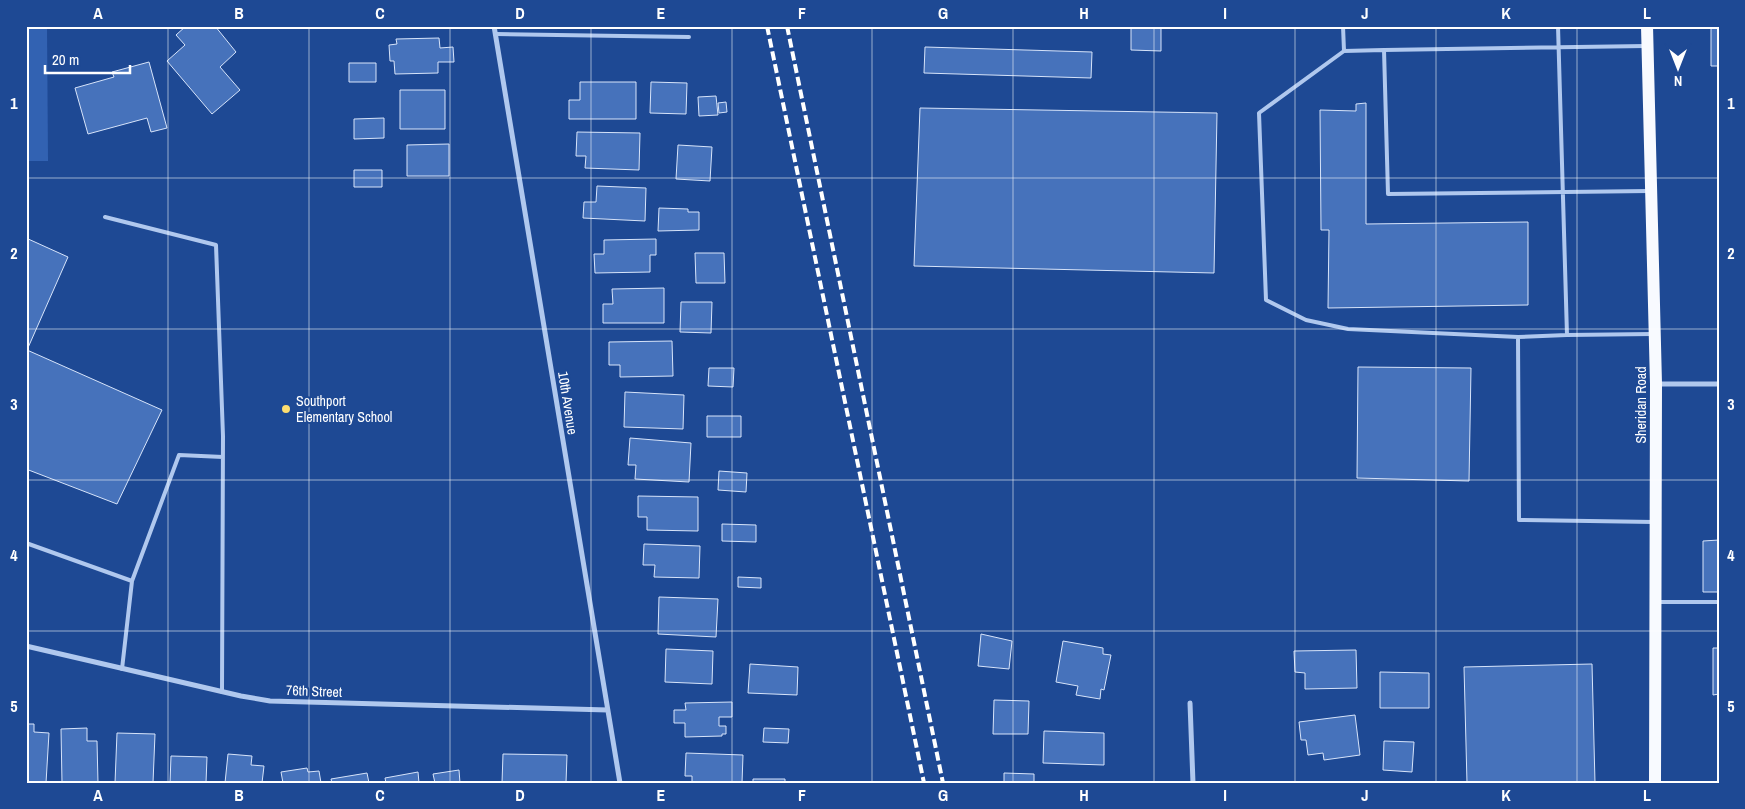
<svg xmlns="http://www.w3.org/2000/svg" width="1745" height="809" viewBox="0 0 1745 809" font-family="'Archivo Narrow',sans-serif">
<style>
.green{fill:#3262b2}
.building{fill:#4672bb;stroke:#d7e4fa}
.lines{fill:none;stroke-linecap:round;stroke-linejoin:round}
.service{stroke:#b0c8ee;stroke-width:4}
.minor{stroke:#b0c8ee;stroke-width:5}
.primary{stroke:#f8faff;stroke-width:12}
.rail{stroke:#fff;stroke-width:4;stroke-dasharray:9 4;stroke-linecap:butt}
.grid{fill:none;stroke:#fff;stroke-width:1;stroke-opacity:0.55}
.poi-dot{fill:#fdde70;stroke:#1e4994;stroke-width:2}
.labels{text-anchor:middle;stroke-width:4;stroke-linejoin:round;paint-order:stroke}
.poi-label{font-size:14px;fill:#fff;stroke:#1e4994;text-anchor:start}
.street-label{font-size:14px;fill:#fff;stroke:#1e4994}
.neatline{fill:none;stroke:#fff;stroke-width:2}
.grid-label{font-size:16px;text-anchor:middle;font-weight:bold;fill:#fff}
</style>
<rect width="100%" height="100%" fill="#1e4994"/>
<path class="green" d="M26 26H47L48 161H26Z"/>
<path class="building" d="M186 26H215L236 52 220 67 240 90 212 114 167 61 185 45 176 35Z
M1131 26H1161V51L1131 50Z
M1711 28H1719V66H1711Z
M439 38 440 48 453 47 454 62H438V73L395 74 394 61H390L389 45 397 44 396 39Z
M925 47 1092 52 1091 78 924 73Z
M149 62 167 128 151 132 147 118 88 134 75 88 114 77 112 72Z
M349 63H376V82H349Z
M580 82H636V119H569V100H580Z
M651 82 687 83 686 114 650 113Z
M400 90H445V129H400Z
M716 96 718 115 699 116 698 97Z
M726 102 727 112 719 113 718 103Z
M1366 103V224L1528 222V305L1328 308 1329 230H1321L1320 110 1356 111V104Z
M920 108 1217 113 1214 273 914 266Z
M384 118V138L354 139V119Z
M577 132 640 133 639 170 585 168 586 156H576Z
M449 144V176H407V145Z
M678 145 712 147 710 181 676 179Z
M354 170H382V187H354Z
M597 186 646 188 645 221 583 218 584 202H596Z
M659 208 688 209V212H699V230L658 231Z
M26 238 68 257 27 350 162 410 117 504 26 469Z
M656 239V255H650V272L595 273 594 254H604V240Z
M695 253H724L725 283H696Z
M664 288V323H603V304H613L612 289Z
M681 302H712L711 333 680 332Z
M672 341 673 376 620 377V365H609V342Z
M1358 367 1471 368 1469 481 1357 478Z
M709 368H734L733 387 708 386Z
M625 392 684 395 683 429 624 427Z
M707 416H741V437H707Z
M630 438 691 443 689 482 635 479 636 465H628Z
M719 471 747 473 746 492 718 490Z
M638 496 698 497V531L647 530V517H638Z
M722 524 756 525V542L722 541Z
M1719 540V592H1703V541Z
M644 544 700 546 699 578 654 577 655 565H643Z
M738 577 761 578V588L738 587Z
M659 597 718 599 716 637 658 634Z
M981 634 1012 641 1009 669 978 666Z
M1063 641 1103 648V654L1111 655 1104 690 1101 689 1100 699 1076 695 1078 686 1056 682Z
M1713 648H1719V694L1713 695Z
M666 649 713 651 712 684 665 682Z
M1356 650 1357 688 1305 689V673L1295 672 1294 651Z
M750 664 798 667 797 695 748 693Z
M1592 664 1595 783H1467L1464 667Z
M1380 672 1429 673V708H1380Z
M994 700 1029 701 1028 734H993Z
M732 702V717H719V726H726V734H722V736L685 737V723H674V710H686L685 703Z
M1355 715 1360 755 1324 760 1323 753 1308 755 1306 740H1301L1299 722Z
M26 724H34V732L49 733 46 783H26Z
M87 728V741H97L98 783H62L61 729Z
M764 728 789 729 788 743 763 742Z
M1044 731 1104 733V765L1043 763Z
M117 733 155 734 153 783H115Z
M1384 741 1414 742 1412 772 1383 770Z
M686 753 743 755 742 783H692V776H685Z
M228 754 252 756 251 765 264 766 262 783H225Z
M503 754 567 755 566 783H502Z
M171 756 207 757 206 783H170Z
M307 768 308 772 319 771 321 783H283L281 772Z
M459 770 460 783H435L433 774Z
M418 772 419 783H386L385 778Z
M367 773 369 783H332L331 779Z
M1004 773 1034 774V783H1004Z
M753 779H785V783H753Z"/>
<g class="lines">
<path class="service" d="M1343 26 1344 51 1384 50 1388 194 1649 191
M1558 26 1567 335 1518 337 1519 520 1654 522
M496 34 689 37
M1384 50 1646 46
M1344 51 1259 113 1266 300 1306 320 1348 329 1518 337
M105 217 216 245 223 436 222 692
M1567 335 1653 334
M26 543 132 581 122 669
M132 581 179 455 223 457
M1658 602H1719"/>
<path class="minor" d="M494 26 620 783
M1657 384H1719
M26 646 241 696 270 701 608 710
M1190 703 1193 783"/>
<path class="primary" d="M1647 26 1656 384 1655 783"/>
<path class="rail" d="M767 26 924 783
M787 26 943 783"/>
</g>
<path class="grid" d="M168 26V783M309 26V783M450 26V783M591 26V783M732 26V783M872 26V783M1013 26V783M1154 26V783M1295 26V783M1436 26V783M1577 26V783M26 178H1719M26 329H1719M26 480H1719M26 631H1719"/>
<circle class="poi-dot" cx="286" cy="409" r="5"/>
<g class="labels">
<g class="poi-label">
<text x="296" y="406">Southport<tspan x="296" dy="16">Elementary School</tspan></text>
</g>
<g class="street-label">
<text transform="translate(568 403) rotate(81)" y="5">10th Avenue</text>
<text transform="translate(1641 405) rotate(-90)" y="5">Sheridan Road</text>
<text transform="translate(314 691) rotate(2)" y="5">76th Street</text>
</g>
</g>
<rect width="1745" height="809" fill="none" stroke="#1e4994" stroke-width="55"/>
<g transform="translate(1678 68) rotate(180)" stroke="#1e4994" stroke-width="4" paint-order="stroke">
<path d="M0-4L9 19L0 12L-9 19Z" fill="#ffffff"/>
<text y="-8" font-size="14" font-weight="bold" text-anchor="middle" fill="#ffffff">N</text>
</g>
<path d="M45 65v8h85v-8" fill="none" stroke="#ffffff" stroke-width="2.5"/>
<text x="52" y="65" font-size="15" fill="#ffffff" stroke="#1e4994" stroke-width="4" paint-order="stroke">20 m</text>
<rect x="28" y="28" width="1690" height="754" class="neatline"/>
<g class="grid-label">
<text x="98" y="19">A</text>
<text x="239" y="19">B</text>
<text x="380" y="19">C</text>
<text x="520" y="19">D</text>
<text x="661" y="19">E</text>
<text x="802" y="19">F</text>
<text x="943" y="19">G</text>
<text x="1084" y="19">H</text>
<text x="1225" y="19">I</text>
<text x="1365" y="19">J</text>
<text x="1506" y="19">K</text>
<text x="1647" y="19">L</text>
<text x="14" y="109">1</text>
<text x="1731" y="109">1</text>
<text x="14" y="259">2</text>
<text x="1731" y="259">2</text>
<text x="14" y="410">3</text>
<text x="1731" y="410">3</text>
<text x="14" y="561">4</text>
<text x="1731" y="561">4</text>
<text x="14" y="712">5</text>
<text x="1731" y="712">5</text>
<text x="98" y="801">A</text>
<text x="239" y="801">B</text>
<text x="380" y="801">C</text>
<text x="520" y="801">D</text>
<text x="661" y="801">E</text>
<text x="802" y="801">F</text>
<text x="943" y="801">G</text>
<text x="1084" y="801">H</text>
<text x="1225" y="801">I</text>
<text x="1365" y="801">J</text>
<text x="1506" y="801">K</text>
<text x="1647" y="801">L</text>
</g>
</svg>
